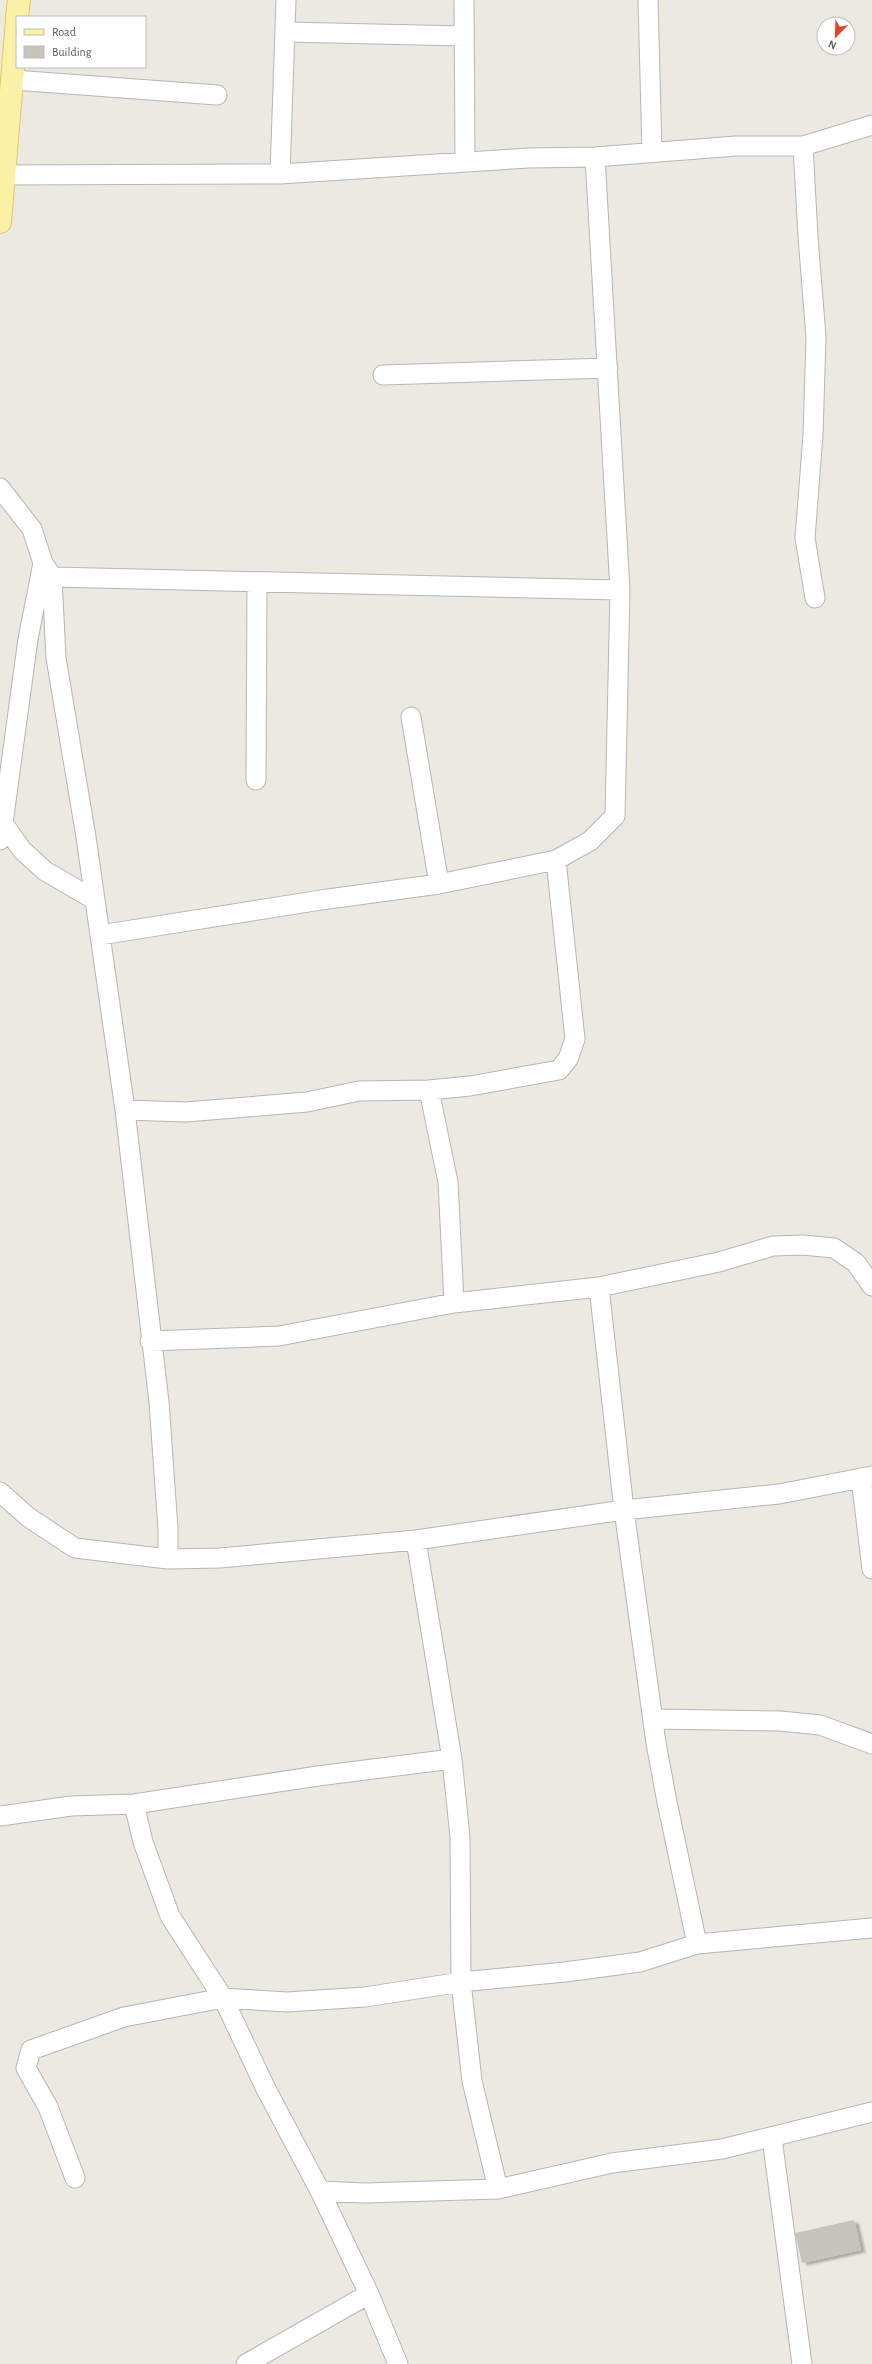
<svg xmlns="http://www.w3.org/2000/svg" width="872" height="2364" viewBox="0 0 872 2364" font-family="'Alegreya Sans',sans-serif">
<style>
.building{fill:#c6c4bd;filter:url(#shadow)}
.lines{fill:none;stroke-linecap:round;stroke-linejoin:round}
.minor-casing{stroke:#b3b6ba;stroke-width:21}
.major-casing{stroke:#e9c75b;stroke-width:24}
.minor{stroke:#fff;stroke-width:19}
.major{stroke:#faf0a6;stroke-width:22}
</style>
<defs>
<filter id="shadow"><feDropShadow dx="4.5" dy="2.5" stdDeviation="1" flood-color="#0004"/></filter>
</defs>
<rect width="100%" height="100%" fill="#ebe9e0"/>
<path class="building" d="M854 2220 861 2250 802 2263 795 2233Z"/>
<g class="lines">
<defs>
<path id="minor" d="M464 0 465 161
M648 0 652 152
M286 32 464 36
M14 80 217 95
M803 146 808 237 816 337 813 435 805 538 815 598
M280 174 286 0
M4 175 280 174 529 158 595 157 736 146H803L872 125
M383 375 608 368
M0 488 32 529 43 563 52 577 56 658 86 837 125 1110 159 1402 168 1529V1559L220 1558 416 1540
M52 577 620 590
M411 717 439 884
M256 780 257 583
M3 823 28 639 43 563
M0 840 3 823 22 850 45 871 95 900
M100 935 321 900 439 884 556 860 590 841 615 816 620 590 595 157
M429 1090 470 1086 559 1070 568 1059 575 1039 556 860
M125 1110 186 1112 307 1102 359 1091 429 1090 448 1182 454 1303
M599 1287 624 1510 656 1743 667 1802 697 1944
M150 1341 279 1336 454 1303 599 1287 719 1262 773 1246 803 1245 834 1248 856 1263 872 1286
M861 1478 872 1569
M0 1492 28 1517 75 1548 168 1559
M653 1719 780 1721 820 1725 872 1744
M134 1804 143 1842 170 1916 223 1998 287 2002 365 1997 461 1982 460 1837 452 1759 416 1540 624 1510 779 1494 872 1476
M0 1816 71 1806 134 1804 318 1776 452 1759
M772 2138 802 2364
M75 2178 48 2107 26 2068 31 2050 124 2017 223 1998 266 2089 320 2191 369 2294 398 2364
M498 2189 472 2081 461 1982 565 1972 640 1962 697 1944 872 1928
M320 2191 365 2193 498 2189 612 2163 722 2149 872 2112
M246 2364 369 2294"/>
<path id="major" d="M17 17 19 0
M0 222 17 21"/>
</defs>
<use href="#minor" class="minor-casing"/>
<use href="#major" class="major-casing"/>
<use href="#minor" class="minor"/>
<use href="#major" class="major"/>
</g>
<rect x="16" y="16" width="130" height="52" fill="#ffffff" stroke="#bdbebf"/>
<rect x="24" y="29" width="20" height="6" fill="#faf0a6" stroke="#bdbebf"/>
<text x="52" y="36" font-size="12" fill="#595c60">Road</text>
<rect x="24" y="46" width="20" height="12" fill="#c6c4bd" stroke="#bdbebf"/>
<text x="52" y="56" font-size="12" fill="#595c60">Building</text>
<g transform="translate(836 36) rotate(203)"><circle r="19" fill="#ffffff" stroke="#bdbebf"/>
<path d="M0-3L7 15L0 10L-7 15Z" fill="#df4632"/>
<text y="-6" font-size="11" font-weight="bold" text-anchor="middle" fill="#595c60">N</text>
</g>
</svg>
